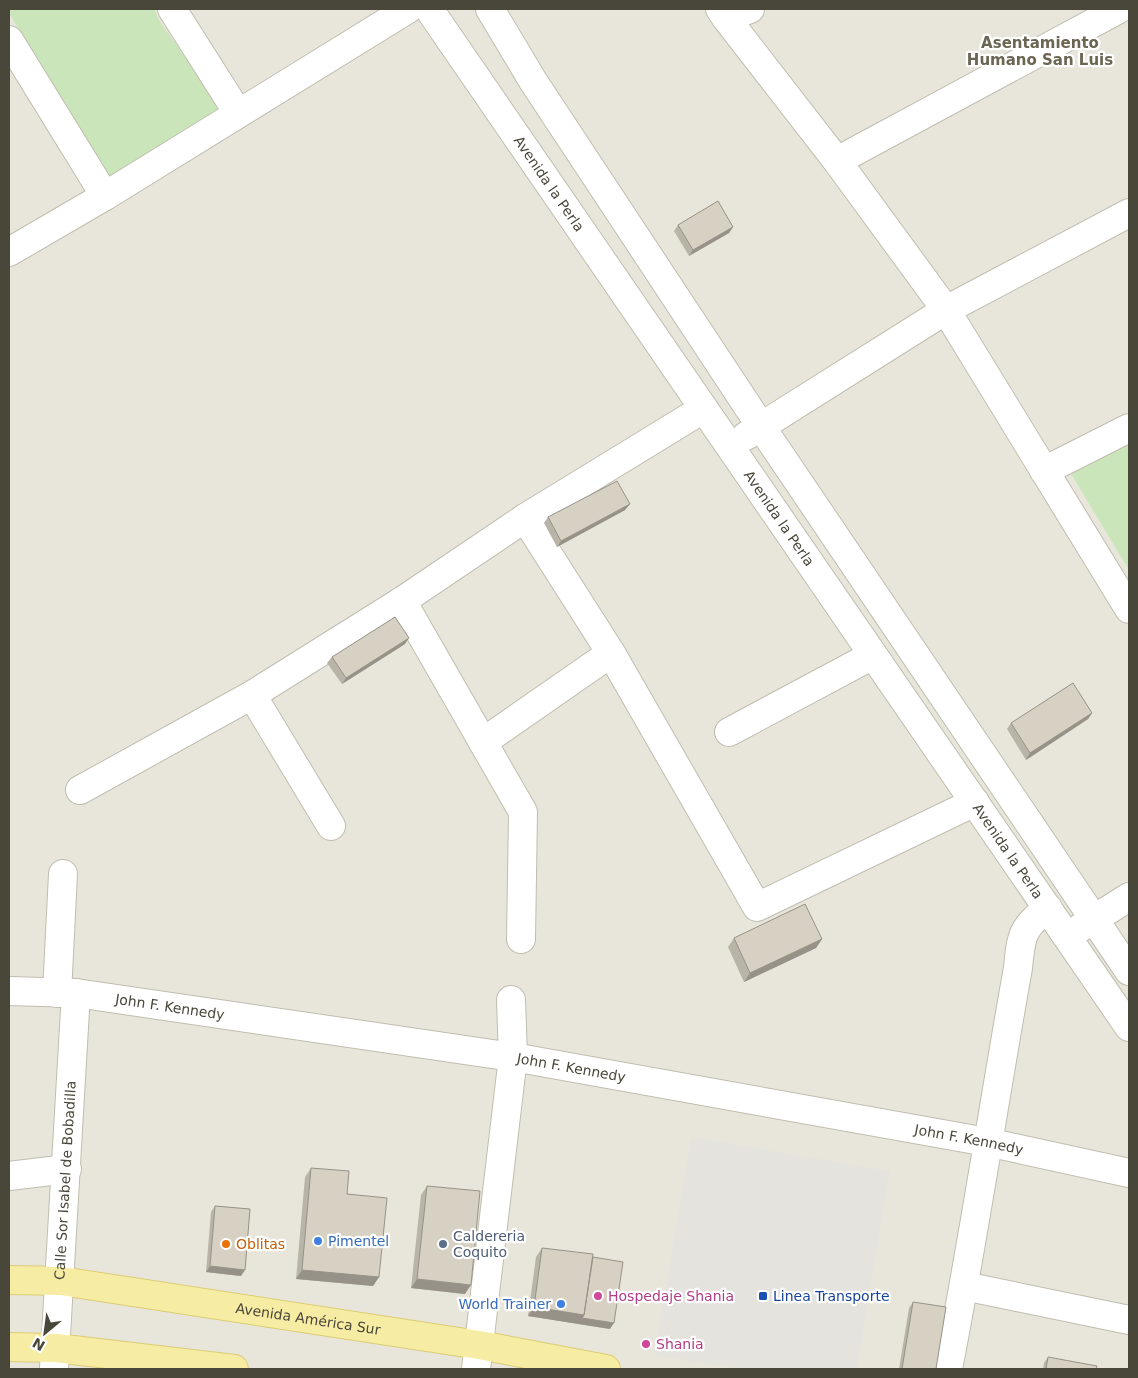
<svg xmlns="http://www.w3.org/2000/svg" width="1138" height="1378" viewBox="0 0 1138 1378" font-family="'DejaVu Sans',sans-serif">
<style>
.residential{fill:#e8e6db}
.industrial{fill:#e5e3dd}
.green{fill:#cae5b9}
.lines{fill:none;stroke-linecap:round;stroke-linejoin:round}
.minor-casing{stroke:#c0bdaf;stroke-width:30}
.major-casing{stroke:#dccc74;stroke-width:30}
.minor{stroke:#fff;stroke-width:28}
.major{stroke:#f7eca3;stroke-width:28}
.wall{fill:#b8b4a7}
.shaded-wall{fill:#969288}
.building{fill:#d6d1c2;stroke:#969288}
.shop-dot{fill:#3f7fe0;stroke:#fff;stroke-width:2}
.food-dot{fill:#e8710a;stroke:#fff;stroke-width:2}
.service-dot{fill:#5c6f8a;stroke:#fff;stroke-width:2}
.hotel-dot{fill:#d1479c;stroke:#fff;stroke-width:2}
.transit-dot{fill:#1a4fb4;stroke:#fff;stroke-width:2}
.labels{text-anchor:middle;stroke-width:4.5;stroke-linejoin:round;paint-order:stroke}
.street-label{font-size:14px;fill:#49463a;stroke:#fff}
.service-label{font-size:14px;fill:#4e5e75;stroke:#fff;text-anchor:start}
.shop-label{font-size:14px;fill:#366cbe;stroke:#fff;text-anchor:start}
.food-label{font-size:14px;fill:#c56008;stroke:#fff;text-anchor:start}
.hotel-label{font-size:14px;fill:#b23c85;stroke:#fff;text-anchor:start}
.transit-label{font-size:14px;fill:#164399;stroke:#fff;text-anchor:start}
.neighbourhood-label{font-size:15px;font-weight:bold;fill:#6b6552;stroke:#fff}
</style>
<rect width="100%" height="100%" fill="#f5f4ec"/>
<path class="residential" d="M9 9H1129V1369H9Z"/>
<path class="industrial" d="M691 1137 890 1171 857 1369H739L654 1355Z"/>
<path class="green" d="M9 9H154L160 22 224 111 108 181 9 13Z
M1129 445V570L1070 472Z"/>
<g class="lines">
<defs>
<g id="minor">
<path d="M172 9 238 113"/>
<path id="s1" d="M429 9 1129 1027"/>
<path d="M490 9 533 81 762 428 1129 971"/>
<path d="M720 9 726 18 837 161 946 310 1129 609"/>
<path d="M726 18 750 9"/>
<path d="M9 40 105 196"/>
<path d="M837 161 1119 9"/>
<path d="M9 252 105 196 408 9"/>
<path d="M746 436 946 310 1129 213"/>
<path d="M1044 471 1129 428"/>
<path d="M525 518 611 653 757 907 975 802"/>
<path d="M402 601 523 812 521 939"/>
<path d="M252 695 331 826"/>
<path d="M729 732 873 655"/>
<path d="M483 742 611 653"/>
<path d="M80 790 252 695 402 601 525 518 703 409"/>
<path d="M1080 928 1129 897"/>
<path id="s2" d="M9 991 76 993 513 1057 987 1142 1129 1173"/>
<path d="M57 993 63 874"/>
<path d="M9 1176 67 1169"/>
<path d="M964 1286 1129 1320"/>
<path id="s3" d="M54 1369 76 993"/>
<path d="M476 1369 513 1057 511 1000"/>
<path d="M948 1369C974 1236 994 1101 1018 968 1021 936 1022 927 1048 908"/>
</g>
<g id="major">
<path id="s4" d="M9 1280 61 1281 479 1345 606 1369"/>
<path d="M9 1347 56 1348 234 1369"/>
</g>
</defs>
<use href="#minor" class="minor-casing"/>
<use href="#major" class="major-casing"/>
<use href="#minor" class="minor"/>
<use href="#major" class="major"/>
</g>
<path class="wall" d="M678 225 733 227 729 233 689 256 674 231Z
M630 504 625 510 557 547 544 523 548 517Z
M405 644 342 684 327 663 332 657Z
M1092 713 1088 719 1026 760 1007 729 1011 723Z
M734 938 822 939 816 948 744 982 728 947Z
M311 1168 379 1277 373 1286 296 1279 305 1177Z
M427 1186 465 1294 411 1288 421 1195Z
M215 1206 241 1276 206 1272 211 1212Z
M542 1248 593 1257 610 1329 528 1316 536 1257Z
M913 1302 936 1369H899L909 1308Z
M1048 1357 1096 1369H1043L1044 1363Z"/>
<path class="shaded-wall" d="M733 227 729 233 689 256 693 250Z
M630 504 625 510 557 547 561 541Z
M409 638 405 644 342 684 346 678Z
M1092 713 1088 719 1026 760 1030 753Z
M822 939 816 948 744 982 750 973Z
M210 1266 245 1270 241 1276 206 1272Z
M302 1270 379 1277 373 1286 296 1279Z
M417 1279 471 1285 465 1294 411 1288Z
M534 1307 584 1315 614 1323 610 1329 528 1316Z"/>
<path class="building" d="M718 201 733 227 693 250 678 225Z
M617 481 630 504 561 541 548 517Z
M395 617 409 638 346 678 332 657Z
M1073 683 1092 713 1030 753 1011 723Z
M805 904 822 939 750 973 734 938Z
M311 1168 349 1171 347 1194 387 1198 379 1277 302 1270Z
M427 1186 480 1191 471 1285 417 1279Z
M215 1206 250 1209 245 1270 210 1266Z
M542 1248 593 1254 584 1315 534 1307Z
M593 1257 623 1262 614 1323 582 1318 584 1315Z
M913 1302 946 1307 936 1369H902Z
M1048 1357 1097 1366 1096 1369H1046Z"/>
<g class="shop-dot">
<circle cx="318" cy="1241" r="5"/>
<circle cx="561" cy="1304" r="5"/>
</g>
<circle class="food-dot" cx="226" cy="1244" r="5"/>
<circle class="service-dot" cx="443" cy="1244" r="5"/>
<g class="hotel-dot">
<circle cx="598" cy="1296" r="5"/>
<circle cx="646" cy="1344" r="5"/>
</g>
<rect class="transit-dot" x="758" y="1291" width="10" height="10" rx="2.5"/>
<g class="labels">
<g class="street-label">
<text dy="5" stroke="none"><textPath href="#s1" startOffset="212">Avenida la Perla</textPath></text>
<text dy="5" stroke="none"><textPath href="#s1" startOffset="618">Avenida la Perla</textPath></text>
<text dy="5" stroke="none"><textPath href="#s1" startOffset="1022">Avenida la Perla</textPath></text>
<text dy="5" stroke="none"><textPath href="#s2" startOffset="162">John F. Kennedy</textPath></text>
<text dy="5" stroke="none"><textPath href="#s2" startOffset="568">John F. Kennedy</textPath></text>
<text dy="5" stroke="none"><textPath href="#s2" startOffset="972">John F. Kennedy</textPath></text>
<text dy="5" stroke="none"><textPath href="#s3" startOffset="189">Calle Sor Isabel de Bobadilla</textPath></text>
<text dy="5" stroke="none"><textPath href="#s4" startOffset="302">Avenida América Sur</textPath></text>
</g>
<g class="service-label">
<text x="453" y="1241">Caldereria<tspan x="453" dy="16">Coquito</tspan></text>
</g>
<g class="shop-label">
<text x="328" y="1246">Pimentel</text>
<text x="551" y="1309" text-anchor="end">World Trainer</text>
</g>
<g class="food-label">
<text x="236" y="1249">Oblitas</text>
</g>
<g class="hotel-label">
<text x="608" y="1301">Hospedaje Shania</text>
<text x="656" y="1349">Shania</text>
</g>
<g class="transit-label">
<text x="773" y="1301">Linea Transporte</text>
</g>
<g class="neighbourhood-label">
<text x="1040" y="48">Asentamiento<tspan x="1040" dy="17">Humano San Luis</tspan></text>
</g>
</g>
<rect width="1138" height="1378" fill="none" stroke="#49463a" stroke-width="20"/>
<g transform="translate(45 1333) rotate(209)" stroke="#ffffff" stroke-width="4" paint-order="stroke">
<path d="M0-4L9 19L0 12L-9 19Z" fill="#49463a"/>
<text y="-8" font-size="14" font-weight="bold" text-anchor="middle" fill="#49463a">N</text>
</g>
</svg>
